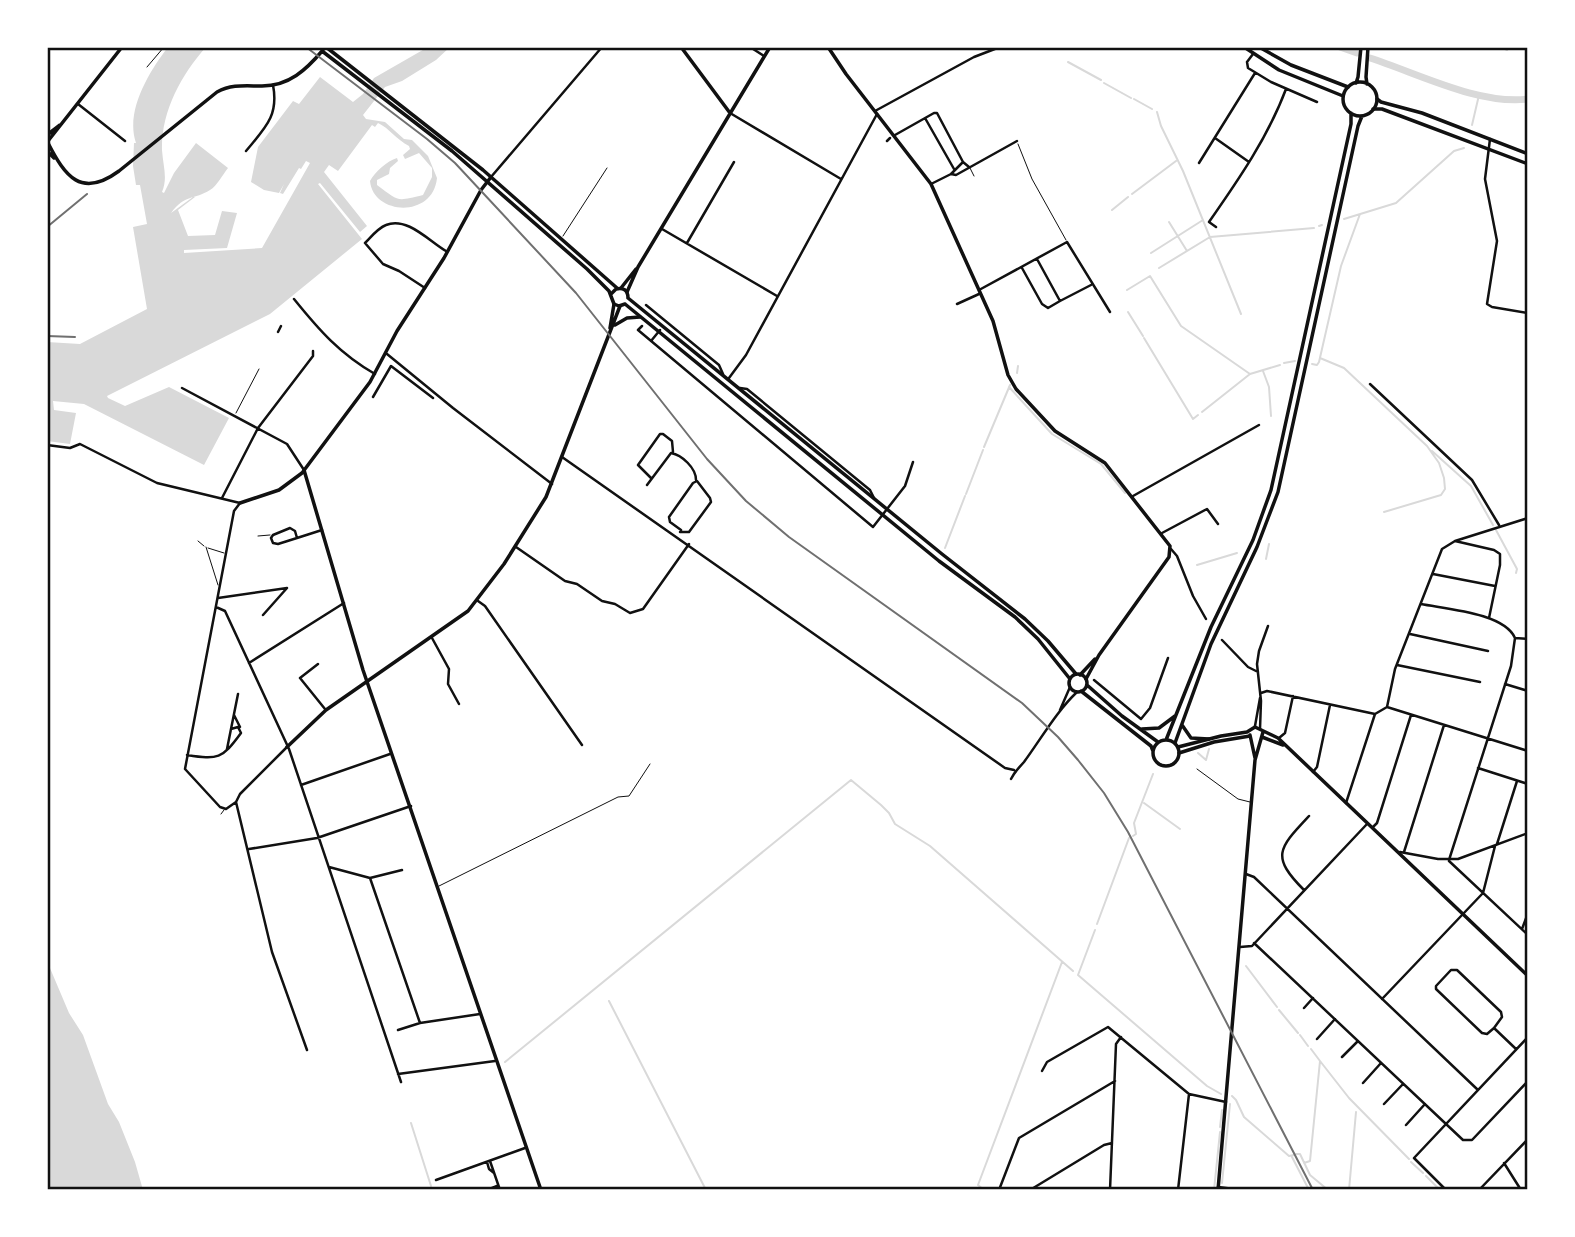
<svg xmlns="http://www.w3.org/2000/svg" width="1575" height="1237" viewBox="0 0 1575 1237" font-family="Cabin,sans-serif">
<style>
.water{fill:#d9d9d9}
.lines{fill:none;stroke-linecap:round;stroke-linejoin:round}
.stream{stroke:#d9d9d9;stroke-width:2}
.river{stroke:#d9d9d9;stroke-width:7}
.service{stroke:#111;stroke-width:1}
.minor{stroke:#111;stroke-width:2.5}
.tertiary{stroke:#111;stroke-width:3.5}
.primary{stroke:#111;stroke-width:3.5}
.rail{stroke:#707070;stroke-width:2}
.neatline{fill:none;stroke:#111;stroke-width:2.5}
</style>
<rect width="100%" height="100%" fill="#fff"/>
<path class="water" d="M168 47H206C181 75 161 112 162 150 163 166 168 178 162 192L164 193 174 173 196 143 228 168C223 174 217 186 210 190 194 200 185 194 171 213L193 197H195L178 210 188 236 215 235 222 211 237 213 227 248 184 250V253L262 248 310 163 306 161 301 169 299 168 283 194 280 193 284 184 279 193 264 190 251 182 258 147 293 101 299 104 320 77 353 102 363 94 374 78 428 47H450L436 60 402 81 385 87 363 115 366 119 385 122 404 139 412 140 428 156 437 178C433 219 373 215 370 181 375 172 387 161 397 158L398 161 390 168 389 174 377 180V185C399 201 395 202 423 195L432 177V168L419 153 405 159 403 155 410 149 409 146C397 140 389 128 378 123L375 127 372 125 338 171 329 165 324 172 367 226 360 232 320 183 318 184 362 239 270 314 107 396 108 398 125 406 169 387 229 418 204 465 84 404 53 401 54 410 76 413 70 444 47 441V342L80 344 147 309 133 227 147 224 140 185H136L133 166 134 143H136C125 111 149 72 168 47Z
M47 961 69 1013 83 1035 108 1104 119 1122 135 1162 143 1190H47Z"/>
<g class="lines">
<path class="stream" d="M1501 47 1507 50 1510 47
M1068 62 1101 80
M1104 83 1131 98
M1134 99 1152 109
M1157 112 1161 126 1183 171 1241 314
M1472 125 1479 95
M1132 194 1176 161
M1112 210 1128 197
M1344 219 1396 203 1454 151 1464 148
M1169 222 1187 251
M1319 226 1322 225
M1151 253 1203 220
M1159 268 1210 237 1314 228
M1127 290 1150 276 1181 326 1250 374
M1128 312 1143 336
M1144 338 1193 419 1198 415
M1320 358 1344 368 1427 446 1439 463 1444 478 1445 489 1441 495 1384 512
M1284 363 1295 361
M1312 364 1317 365 1319 362 1341 266 1360 214
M1263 371 1269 387 1271 416
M1017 373 1018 366
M1009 387 1052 434 1101 464 1125 493
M1202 412 1250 374 1280 365
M984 447 1010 385
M1432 451 1471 486 1493 525
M966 494 983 450
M1496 530 1517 569 1516 573
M945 548 965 496
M1266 559 1269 544
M1197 565 1237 553
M1198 753 1206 760 1209 749
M1144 803 1180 829
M1133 836 1136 834 1134 823 1153 774
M1097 924 1129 838
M1095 930 1078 975 1207 1086 1221 1094
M1246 966 1277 1007
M609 1001 706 1190
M1279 1010 1298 1033
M1300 1035 1308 1046
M1320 1061 1349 1098 1409 1159
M505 1062 851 780 881 805 889 813 895 824 930 846 1073 971
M1232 1096 1236 1100 1244 1117 1289 1156 1294 1155
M411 1123 431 1186
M1220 1127 1222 1110
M1296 1154H1300L1310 1175 1328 1190
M1292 1157 1309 1190
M1411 1162 1423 1173
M1304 1163 1310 1161 1320 1061 1311 1049
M1426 1176 1440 1190
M1222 1183 1230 1104
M984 1190 978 1185 1062 962
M1214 1190 1220 1132
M1349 1190 1356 1112"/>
<path class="river" d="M1340 47 1357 53
M1370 58C1417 73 1478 105 1528 99"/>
<path class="service" d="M147 67 164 47
M1018 144 1032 179 1066 240
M970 168 974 176
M563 236 607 168
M236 413 259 369
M258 536 270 535
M198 541 204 546
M206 547 218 585
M208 548 224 553
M1197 769 1238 799 1250 802
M221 814 224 810
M439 886 618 797 629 796 650 764"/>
<path class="minor" d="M750 47 764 56
M1253 54 1247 62 1248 68 1271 82 1317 102
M78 104 125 141
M875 111 974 57 1000 47
M730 113 841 179
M925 118 954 169
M895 135 934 113H937L963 162 969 167
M1215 138 1249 162
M1490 139 1485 179 1497 241 1487 304 1492 307 1528 313
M887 141 890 138
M246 151C265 128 279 116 273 85
M1199 163 1255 73
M951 174 963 162
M491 177 602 47
M931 184 951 174 956 175 1017 141
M1216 227 1209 222C1239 179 1268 137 1286 89
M662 229 777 296
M687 243 734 162
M1022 268 1042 304 1048 308 1060 301 1037 259
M425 288 399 271 383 264 365 243C371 237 378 228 386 225 407 216 430 242 446 251
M979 290 1067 242 1110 312
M294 299C319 330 340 354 375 374
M1060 301 1091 285
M957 304 979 294
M646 305 719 365 723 374
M642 326 638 330 873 527 905 486 913 462
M278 332 281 326
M651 341 660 330
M387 354 453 408 552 484
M729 378 746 355 877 114
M1370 384 1472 480 1499 525
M182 388 287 444 304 470
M740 388 747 389 870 490 874 498
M373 397 391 366 433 398
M47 445 70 448 80 444 157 483 240 503 234 511 185 769 220 807 226 809 236 802 240 794 287 747
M562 457 1005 768 1014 770
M651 478 638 465 660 434H663L672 441 673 452
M647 485 671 453C682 455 696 468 696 480
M1133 496 1259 425
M222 498 258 428 313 356V351
M680 532H689L711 502 710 498 697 481 693 483 669 517 670 522 681 530
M1162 533 1207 509 1218 524
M297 538 278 544 273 543 271 538 273 535 290 528 295 531 297 538 322 530
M1455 541 1494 550 1500 554V565L1489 618
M516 547 565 581 577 584 602 601 615 604 630 613 643 609 689 544
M1171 549 1177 556 1193 596 1206 619
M1433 574 1495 586
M218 598 287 588 263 615
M478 601 485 606 582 745
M1421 604C1446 609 1504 613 1515 638
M216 607 225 611 289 749 401 1082
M1410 634 1488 651
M432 638 449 669 448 684 459 704
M1515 638 1528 639
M1222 640 1248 667 1258 672
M249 663 344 603
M318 664 300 678 325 709
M1397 665 1480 682
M1094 680 1141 719 1150 708 1168 658
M1505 684 1528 691
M1261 693 1267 691 1375 714 1387 707
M1387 707 1395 669 1442 549 1455 541 1528 518
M1387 707 1528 751
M1060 710 1070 687
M234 715 240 727
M1255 726 1260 698
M1260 729 1261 701 1257 664 1259 651 1268 626
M1279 738 1285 733 1293 696
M227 749 238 694
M187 755C218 760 222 759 241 733L238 727 231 729
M1478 768 1528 784
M1313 772 1317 767 1330 705
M1011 779C1015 771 1018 769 1024 762 1041 739 1056 712 1077 692
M301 785 390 754
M236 802 272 952 307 1050
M1346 803 1375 714
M1373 827 1377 823 1411 715
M1497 844 1517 781
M249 849 317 838 411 806
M1400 852 1438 859H1458L1528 833
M1404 852 1444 725
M1449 860 1511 666 1515 638
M1449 861 1528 935
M329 867 370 878 402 870
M1246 874 1254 877 1478 1090
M370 878 420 1023
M1304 890C1270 856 1279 848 1309 816
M1522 929 1528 913
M1254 943 1463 1140H1472L1528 1081
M1240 947 1252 946 1367 824
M1382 999 1483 893 1495 846
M1304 1008 1313 998
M1494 1028 1487 1034 1482 1033 1436 989V986L1451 970H1457L1501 1012 1502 1017 1494 1028 1516 1049
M398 1030 420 1023 480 1014
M1317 1039 1335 1019
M1342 1057 1357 1042
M1042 1071 1047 1062 1108 1027 1189 1094 1226 1102
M398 1074 495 1061
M1363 1083 1381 1063
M1384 1104 1403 1084
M1406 1125 1425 1104
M490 1161 500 1190
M487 1162 489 1169 494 1173
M1504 1163 1521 1190
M436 1180 525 1148
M1218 1187 1242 1190
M487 1190 497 1186
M999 1190 1019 1138 1115 1081
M1030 1190 1104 1145 1112 1143
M1110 1190 1116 1044 1121 1037
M1178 1190 1189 1094
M1446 1190 1414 1158 1528 1037
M1479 1190 1528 1139"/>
<path class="tertiary" d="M681 47 730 113
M828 47 846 74 931 184 993 321 1008 375 1016 389 1055 431 1105 463 1170 546 1169 557 1099 655 1086 679
M1244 47 1279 70 1343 96
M1259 47 1291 65 1348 87
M1377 99 1381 102 1422 113 1528 154
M1373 109H1382L1528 164
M47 135 60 125
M48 141 122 47
M621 288 636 269
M627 292 638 267 770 47
M615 325 627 318 640 317
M610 328 614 304
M304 470 363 670 541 1190
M240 503 279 490 302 473 370 382 397 331 444 258 481 190 491 177
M1080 675 1095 659
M1250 735 1255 758
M1262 737 1283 745
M287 747 326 710 468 611 504 564 546 497 620 306
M1178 747 1221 736 1247 732 1255 727 1278 738 1528 976
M1179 753 1214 742 1250 736
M1218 1190 1255 760 1263 732"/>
<path class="primary" d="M326 47 483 170 617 288
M322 51 452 151 587 269 609 291 614 304 619 306 625 304
M1343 99a17 17 0 1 1 34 0a17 17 0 1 1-34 0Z
M1356 83 1358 77 1361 47
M1367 84 1366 77 1368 47
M48 143C65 176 81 199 119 171L217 92C232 84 245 86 262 86 289 86 306 70 323 50
M47 151 54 158
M611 294 616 289C623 287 628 290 628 298
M628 298 942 554 1025 619 1048 641 1076 674
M625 304 939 561 1015 617 1038 639 1070 679
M1069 683a9 9 0 1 1 18 0a9 9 0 1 1-18 0Z
M1087 685 1122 716 1158 742
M1081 691 1151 746 1153 751
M1182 725 1191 738 1209 739
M1142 729 1159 728 1175 716
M1153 753a13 13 0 1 1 26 0a13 13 0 1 1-26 0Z
M1166 740 1211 627 1253 540 1271 490 1351 124V113
M1175 743 1211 644 1257 547 1278 492 1358 126 1362 116"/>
<path class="rail" d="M306 47 427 139 455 163 576 293 707 459 746 501 789 537 1022 703 1058 737 1078 760 1104 793 1128 832 1313 1190
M47 227 87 194
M47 336 75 337"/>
</g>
<rect width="1575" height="1237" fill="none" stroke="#ffffff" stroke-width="98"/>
<rect x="49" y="49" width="1477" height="1139" class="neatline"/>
</svg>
